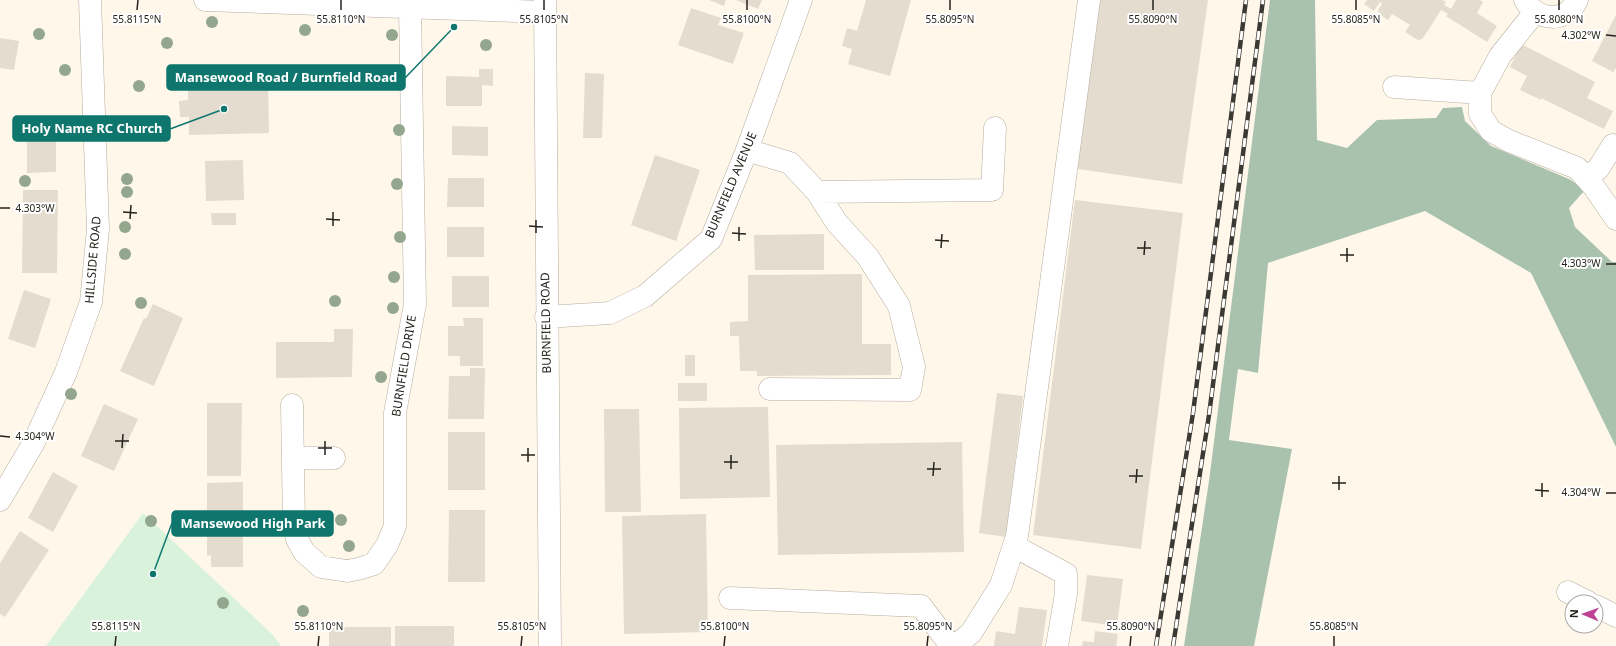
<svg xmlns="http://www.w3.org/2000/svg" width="1616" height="646" viewBox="0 0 1616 646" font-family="'Noto Sans',sans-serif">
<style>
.green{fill:#d8f2dc}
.forest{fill:#a9c2ad}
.building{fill:#e3dccf}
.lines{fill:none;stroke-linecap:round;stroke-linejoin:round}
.minor-casing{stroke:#b4ada0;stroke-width:23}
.minor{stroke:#fff;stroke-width:22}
.rail-casing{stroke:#3c3933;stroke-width:4.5}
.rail{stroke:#fff;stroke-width:3;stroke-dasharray:9;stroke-linecap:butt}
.tree{fill:#93a68e}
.ticks{fill:none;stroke:#25221d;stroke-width:1.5}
.labels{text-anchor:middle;stroke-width:4;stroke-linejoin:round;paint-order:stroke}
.street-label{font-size:12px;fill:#25221d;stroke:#fff}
.ticks-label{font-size:10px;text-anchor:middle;fill:#25221d;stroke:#fff;stroke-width:4;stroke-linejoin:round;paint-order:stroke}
.leader{fill:none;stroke:#0f766e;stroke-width:1.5}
.callout-dot{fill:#0f766e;stroke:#fff;stroke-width:1.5}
.callout{fill:#0f766e;stroke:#0f766e;stroke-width:1.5}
.callout-label{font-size:13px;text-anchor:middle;font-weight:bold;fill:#fff}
</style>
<rect width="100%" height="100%" fill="#fff8ea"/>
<path class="green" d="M143 513 273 635 281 646H46Z"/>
<path class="forest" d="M1270 0H1315L1317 140 1347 148 1377 120 1436 118 1443 108 1462 107 1465 121 1491 146 1569 179 1585 190 1569 208 1575 227 1612 262H1616V447L1531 273 1425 211 1268 263 1258 373 1238 369 1229 440 1292 449 1254 646H1184L1209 481Z"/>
<path class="building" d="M709 0H726L724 6Z
M736 0H762L758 9Z
M866 0H911L890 76 848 64 852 49 842 46 847 28 857 31Z
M1095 0H1208L1182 184 1071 168Z
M1367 0H1443L1446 2 1444 5 1451 9 1456 0H1480L1483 2 1477 13 1497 26 1487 42 1446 16 1448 14 1441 10 1427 32 1422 39 1418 40 1405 32 1410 25 1392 14 1388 20 1379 14 1378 10 1382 4 1380 2 1374 11 1364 4Z
M691 8 721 18 718 25 744 33 733 64 678 45Z
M1616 15V68L1613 72 1592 61Z
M0 38 19 41 14 70 0 68Z
M1521 44 1595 82 1587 98 1613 111 1604 129 1541 98V100L1520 90 1527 76 1510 67Z
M479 69H493V86L482 85V106H446V76L479 77Z
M585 73 604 74 602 138H583Z
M268 82 269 133 189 135V117H180L179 101 188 100V84Z
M27 121H56V172L27 173Z
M452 126 488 127V156L452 155Z
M655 155 700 170 676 241 631 225Z
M243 160 244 200 206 201 205 161Z
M448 178H484V207H447Z
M23 190H58L57 273H22Z
M1075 200 1183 213 1141 549 1033 535Z
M211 213H236V225H212Z
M447 227H484V257H447Z
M824 234V270H755L754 235Z
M862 274V344H891V375L757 376V371H740L739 336H730V322L748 321V275Z
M452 276H489V307H452Z
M24 290 51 299 35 348 8 339Z
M153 304 183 318 154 386 120 371 144 318 146 319Z
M463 318H483V366H460V356H448V326H464Z
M334 329H353L352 377 276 378V342H334Z
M685 355H695V376H685Z
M470 368H485L484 419H448L449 376H470Z
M678 383H707V401H678Z
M997 393 1023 396 1006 537 979 533Z
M207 403H242L241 476H207Z
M104 404 138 419 114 471 81 456Z
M768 407 770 497 680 499 679 408Z
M604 409H639L641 512H605Z
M448 432H485V490H448Z
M962 442 964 552 778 555 776 445Z
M53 472 78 486 53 532 28 518Z
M243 482V567H211V555L207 556V483Z
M449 510H485V582H448Z
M706 514 708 632 624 634 622 516Z
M20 531 49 550 5 617 0 614V563Z
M1087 575 1123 579 1117 626 1081 621Z
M1019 607 1047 610 1042 646H994L996 631 1015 634Z
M395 626H454V646H395Z
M329 627H391V646H329Z
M1095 631 1118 634 1116 646H1082L1083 641 1094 642Z"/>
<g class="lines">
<defs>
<path id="minor" d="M205 0 544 12
M545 0 550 646
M1525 0C1537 21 1566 24 1577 0
M1535 12 1500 56 1480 93V114L1491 131 1509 141 1577 168 1594 187 1616 219
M1394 87 1480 93
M747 150 790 163 817 192 837 223 868 257 899 306 914 367 910 390 770 389
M1585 177 1598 169 1613 145
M817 192 992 190 995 128
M546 317 610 313 645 296 711 239 747 150 801 0
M292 405 294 524 297 539 304 552 321 567 347 571 358 569 374 564 387 545 395 526V413L415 304 410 8
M293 458H334
M0 500 33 444 66 372 91 302 98 229 90 0
M1014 546 1066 574V594L1057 646
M1568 592 1588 602
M730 598 921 606 951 646
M1596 606 1616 616
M955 646 971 633 1001 585 1017 536 1089 0"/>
</defs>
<use href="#minor" class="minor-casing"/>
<use href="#minor" class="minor"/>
<defs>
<path id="rail" d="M1156 646 1193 413 1246 0
M1173 646 1209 415 1263 0"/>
</defs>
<use href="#rail" class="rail-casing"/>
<use href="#rail" class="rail"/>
</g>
<g class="tree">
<circle cx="212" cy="22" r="6"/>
<circle cx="305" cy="30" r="6"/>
<circle cx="39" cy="34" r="6"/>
<circle cx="392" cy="35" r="6"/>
<circle cx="167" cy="43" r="6"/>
<circle cx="486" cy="45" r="6"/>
<circle cx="65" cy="70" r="6"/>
<circle cx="139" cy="86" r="6"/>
<circle cx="399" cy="130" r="6"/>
<circle cx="127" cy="179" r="6"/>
<circle cx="25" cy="181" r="6"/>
<circle cx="397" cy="184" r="6"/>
<circle cx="127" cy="192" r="6"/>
<circle cx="125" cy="227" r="6"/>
<circle cx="400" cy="237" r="6"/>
<circle cx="125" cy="254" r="6"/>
<circle cx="394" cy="277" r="6"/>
<circle cx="335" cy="301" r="6"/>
<circle cx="141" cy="303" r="6"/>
<circle cx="393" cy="308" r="6"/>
<circle cx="381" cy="377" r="6"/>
<circle cx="71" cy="394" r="6"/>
<circle cx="341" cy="520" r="6"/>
<circle cx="151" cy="521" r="6"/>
<circle cx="349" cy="546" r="6"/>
<circle cx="223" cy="603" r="6"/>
<circle cx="303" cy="611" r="6"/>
</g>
<path class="ticks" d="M137 10 138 0M341 10V0M544 10V0M747 10V0M950 10V0M1153 10V0M1356 10V0M1559 10V0M1606 35 1616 36M0 208H10M123 212 137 213M130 219 131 205M326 219 340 220M333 226V212M529 226 543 227M536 233V220M732 233 746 234M935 240 949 241M739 241V227M941 248 942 234M1137 248H1151M1144 255 1145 241M1340 255H1354M1347 262V248M1606 264H1616M0 436 10 437M115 441H129M122 448 123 434M318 448H332M325 455V441M521 455H535M528 462V448M724 462H738M731 469V455M927 469H941M933 476 934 462M1129 476H1143M1136 483 1137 469M1332 483H1346M1339 490V476M1535 490 1549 491M1606 493H1616M1542 497V483M115 646 116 636M318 646 319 636M521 646 522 636M724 646 725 636M927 646 928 636M1130 646 1131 636M1334 646V636"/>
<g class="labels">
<g class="street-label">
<text transform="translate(731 185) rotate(-67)" y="4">BURNFIELD AVENUE</text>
<text transform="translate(93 260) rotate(-85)" y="4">HILLSIDE ROAD</text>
<text transform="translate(546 323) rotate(-91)" y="4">BURNFIELD ROAD</text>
<text transform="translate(404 366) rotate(-81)" y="4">BURNFIELD DRIVE</text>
</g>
</g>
<g class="ticks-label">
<text x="137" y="23">55.8115°N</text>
<text x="341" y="23">55.8110°N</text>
<text x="544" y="23">55.8105°N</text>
<text x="747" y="23">55.8100°N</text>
<text x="950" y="23">55.8095°N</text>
<text x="1153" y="23">55.8090°N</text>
<text x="1356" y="23">55.8085°N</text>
<text x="1559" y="23">55.8080°N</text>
<text x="1581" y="39">4.302°W</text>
<text x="35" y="212">4.303°W</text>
<text x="1581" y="267">4.303°W</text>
<text x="35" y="440">4.304°W</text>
<text x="1581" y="496">4.304°W</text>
<text x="116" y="630">55.8115°N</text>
<text x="319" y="630">55.8110°N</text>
<text x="522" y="630">55.8105°N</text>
<text x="725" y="630">55.8100°N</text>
<text x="928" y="630">55.8095°N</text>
<text x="1131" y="630">55.8090°N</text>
<text x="1334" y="630">55.8085°N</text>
</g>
<path class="leader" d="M454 27L405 78M224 109L170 129M153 574L172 523"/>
<g class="callout-dot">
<circle cx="454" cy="27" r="4"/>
<circle cx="224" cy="109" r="4"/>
<circle cx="153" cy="574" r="4"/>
</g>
<g class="callout">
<rect x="167" y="65" width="238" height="25" rx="4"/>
<rect x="13" y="116" width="157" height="25" rx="4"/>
<rect x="172" y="511" width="161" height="25" rx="4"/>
</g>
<g class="callout-label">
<text x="286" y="82">Mansewood Road / Burnfield Road</text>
<text x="92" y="133">Holy Name RC Church</text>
<text x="253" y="528">Mansewood High Park</text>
</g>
<g transform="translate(1584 614) rotate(272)"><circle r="19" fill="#ffffff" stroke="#a8a7a5"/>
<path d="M0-3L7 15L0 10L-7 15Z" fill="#be4395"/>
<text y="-6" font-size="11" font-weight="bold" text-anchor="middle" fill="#25221d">N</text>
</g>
</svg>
